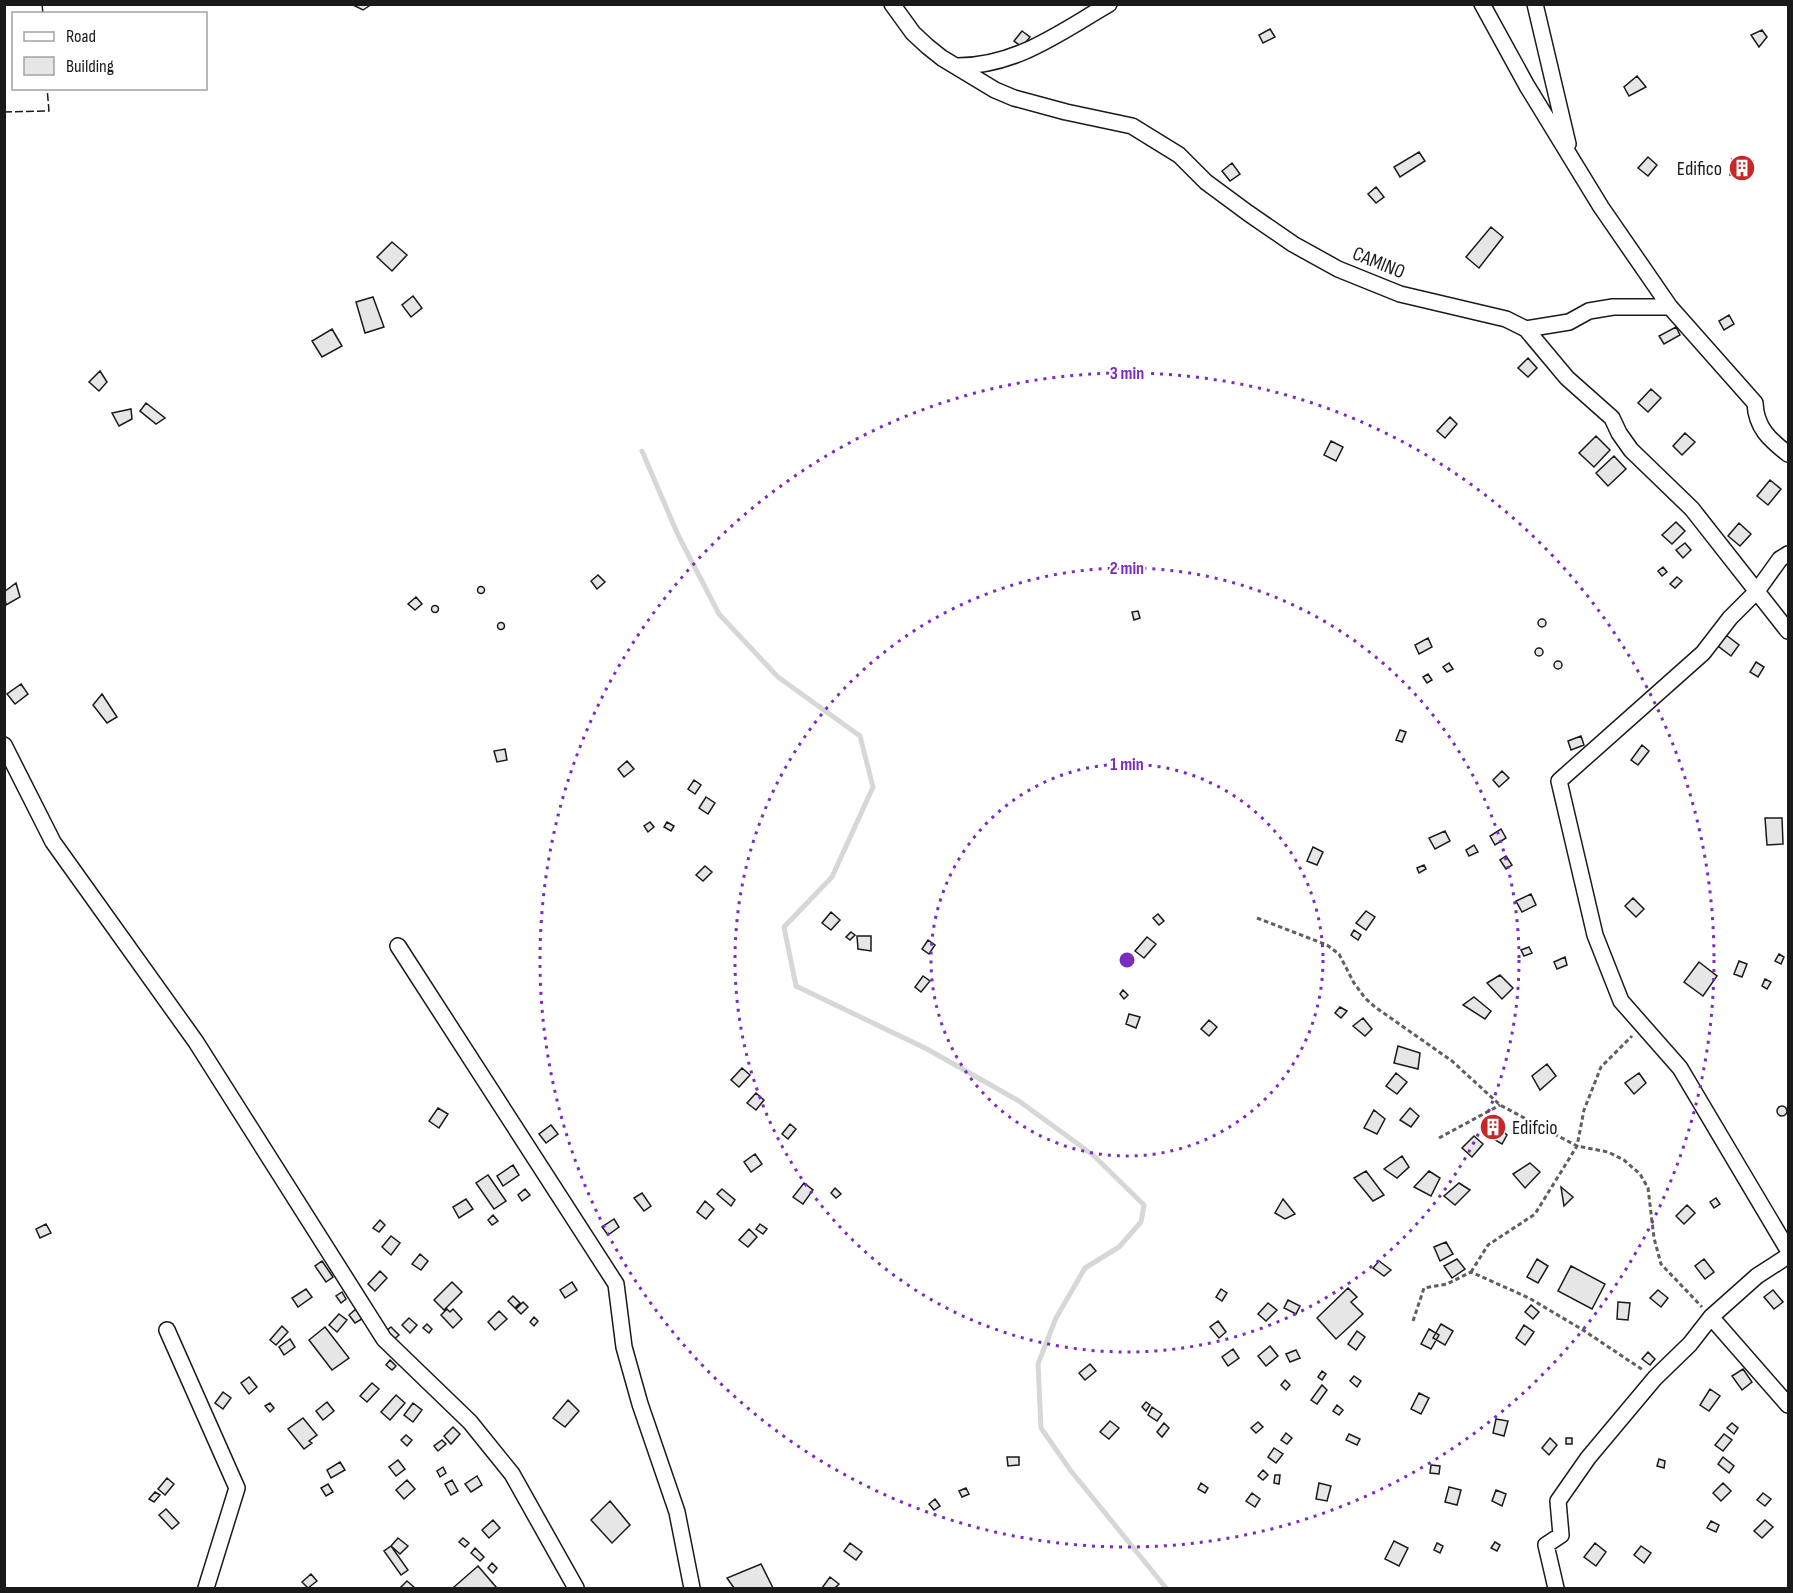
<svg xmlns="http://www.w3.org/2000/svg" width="1793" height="1593" viewBox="0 0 1793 1593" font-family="'Sofia Sans Condensed',sans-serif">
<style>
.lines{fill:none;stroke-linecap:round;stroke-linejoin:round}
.stream{stroke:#d7d7d7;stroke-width:5}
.building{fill:#e6e6e6;stroke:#1a1a1a;stroke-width:1.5}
.minor-casing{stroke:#1a1a1a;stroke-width:18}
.path{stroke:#5f5f5f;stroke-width:3;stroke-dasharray:4.5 3;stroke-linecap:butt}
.minor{stroke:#fff;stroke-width:15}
.fence{stroke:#1a1a1a;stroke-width:1.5;stroke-dasharray:8 3;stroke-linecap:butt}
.ring{fill:none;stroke:#7b2cbf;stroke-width:3;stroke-dasharray:3 6}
.labels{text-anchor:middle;stroke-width:4.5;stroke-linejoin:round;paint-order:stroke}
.poi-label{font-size:20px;fill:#1a1a1a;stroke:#fff;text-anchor:end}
.street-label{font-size:20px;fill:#1a1a1a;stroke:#fff}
.centre{fill:#7b2cbf;stroke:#fff;stroke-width:3}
.ring-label{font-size:18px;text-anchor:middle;font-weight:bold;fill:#7b2cbf;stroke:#fff;stroke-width:4.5;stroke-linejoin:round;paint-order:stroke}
</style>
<rect width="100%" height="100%" fill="#fff"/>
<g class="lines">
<path class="stream" d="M642 451 678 535 719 614 778 677 860 736 873 787 832 877 784 927 796 986 927 1049 1019 1101 1093 1155 1144 1205 1141 1222 1119 1247 1085 1268 1056 1318 1038 1364 1041 1428 1071 1471 1166 1588"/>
</g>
<path class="building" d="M351 4H372L363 10Z
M1270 29 1275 37 1263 43 1259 35Z
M1762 30 1767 37 1759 47 1751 35Z
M1022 31 1030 37 1022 47 1014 41Z
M1637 76 1646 87 1629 96 1624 87Z
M1419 152 1425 161 1400 177 1394 167Z
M1648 157 1657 165 1648 176 1638 168Z
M1732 159 1753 161 1751 175H1730Z
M1232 163 1240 174 1230 181 1222 171Z
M1376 187 1384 197 1376 203 1368 194Z
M1491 227 1503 237 1479 268 1466 257Z
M392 242 407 255 392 271 377 257Z
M413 296 422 308 411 317 402 305Z
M373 297 384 327 365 333 356 302Z
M1729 315 1734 324 1724 330 1719 321Z
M1676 327 1680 335 1664 344 1659 336Z
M332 329 342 346 322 357 312 341Z
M1528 358 1537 368 1528 377 1518 368Z
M100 371 107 382 99 391 89 382Z
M1651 389 1661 398 1648 412 1638 403Z
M146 403 165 418 156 424 140 411Z
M131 409 132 419 119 426 112 413Z
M1450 417 1457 424 1445 438 1437 431Z
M1685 433 1695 442 1682 455 1673 446Z
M1596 436 1610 450 1594 467 1579 453Z
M1331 441 1343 447 1336 461 1324 455Z
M1614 456 1626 469 1608 486 1596 473Z
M1770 480 1781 489 1768 505 1757 496Z
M1676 522 1685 531 1672 544 1662 535Z
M1739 523 1751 534 1740 546 1728 536Z
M1685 543 1691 550 1683 558 1676 550Z
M1663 567 1667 572 1662 576 1658 571Z
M598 575 605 582 597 589 591 581Z
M1677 577 1682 581 1675 588 1670 584Z
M16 583 20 597 6 605 4 592Z
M477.5 590a3.5 3.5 0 1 1 7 0a3.5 3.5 0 1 1-7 0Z
M416 597 422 604 415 610 408 604Z
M431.5 609a3.5 3.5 0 1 1 7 0a3.5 3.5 0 1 1-7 0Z
M1138 611 1140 618 1134 620 1132 612Z
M1538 623a4 4 0 1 1 8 0a4 4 0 1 1-8 0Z
M497.5 626a3.5 3.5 0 1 1 7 0a3.5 3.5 0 1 1-7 0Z
M1726 635 1739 645 1731 656 1718 646Z
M1428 638 1432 647 1419 654 1415 645Z
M1535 652a4 4 0 1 1 8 0a4 4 0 1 1-8 0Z
M1554 665a4 4 0 1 1 8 0a4 4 0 1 1-8 0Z
M1756 662 1764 667 1758 677 1750 672Z
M1449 663 1453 669 1447 672 1443 667Z
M1428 674 1432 680 1427 683 1423 677Z
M21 684 28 694 15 704 7 694Z
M102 694 117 717 107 723 93 705Z
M1400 730 1406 732 1402 742 1396 740Z
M1581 736 1584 745 1571 750 1568 741Z
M1642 745 1649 751 1638 765 1631 760Z
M505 749 507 760 497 762 494 751Z
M627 761 634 769 624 777 618 769Z
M1502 771 1509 778 1499 787 1493 780Z
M694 780 701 785 695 794 688 789Z
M706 797 715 803 708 814 699 808Z
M1765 818H1782L1783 844 1767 845Z
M650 822 654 827 648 832 644 826Z
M667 822 674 826 671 831 664 827Z
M1501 829 1506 838 1495 845 1490 836Z
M1445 831 1450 841 1435 849 1429 838Z
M1474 845 1478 852 1469 856 1466 850Z
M1313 847 1323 852 1317 865 1307 861Z
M1506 856 1512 865 1506 869 1500 860Z
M1424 865 1426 869 1419 873 1417 868Z
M705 866 712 872 703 881 696 875Z
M1531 894 1536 905 1522 912 1516 901Z
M1633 898 1644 909 1636 917 1625 906Z
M1366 911 1375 917 1366 930 1356 923Z
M831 912 840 920 831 930 822 923Z
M1158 914 1164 921 1159 925 1153 918Z
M1354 930 1361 935 1358 940 1351 935Z
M851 932 855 935 850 940 846 937Z
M857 936H871V951L858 949Z
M1147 937 1156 944 1144 958 1135 951Z
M928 940 935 945 929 954 922 949Z
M1529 947 1532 953 1524 956 1521 950Z
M1779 954 1784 957 1781 964 1775 961Z
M1565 957 1567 965 1557 969 1554 962Z
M1739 961 1747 964 1742 977 1734 974Z
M1699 962 1717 976 1703 996 1684 982Z
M1500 975 1513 988 1502 999 1487 983Z
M923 976 930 981 921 992 915 987Z
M1765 979 1771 982 1767 989 1762 986Z
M1123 990 1128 995 1124 999 1120 994Z
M1474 997 1491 1011 1485 1019 1463 1005Z
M1340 1007 1347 1011 1341 1018 1335 1013Z
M1129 1014 1140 1017 1136 1028 1126 1024Z
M1363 1018 1372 1029 1365 1036 1353 1026Z
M1209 1020 1217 1027 1209 1036 1201 1029Z
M1398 1046 1420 1053 1418 1069 1394 1063Z
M1547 1064 1556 1076 1540 1090 1532 1076Z
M742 1068 750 1075 739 1087 731 1080Z
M1396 1073 1407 1082 1397 1094 1386 1086Z
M1639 1073 1646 1083 1634 1094 1625 1083Z
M756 1093 764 1100 756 1110 747 1103Z
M1777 1111a5 5 0 1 1 10 0a5 5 0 1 1-10 0Z
M438 1108 448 1114 439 1128 429 1121Z
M1410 1108 1419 1116 1411 1127 1400 1120Z
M1374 1110 1385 1119 1377 1134 1364 1128Z
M1491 1121 1507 1135 1502 1144 1485 1134Z
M790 1124 796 1129 788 1139 782 1134Z
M551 1125 558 1134 546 1143 539 1134Z
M1474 1136 1483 1144 1472 1157 1462 1148Z
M755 1154 762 1164 751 1172 744 1162Z
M1402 1156 1409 1167 1397 1178 1384 1169Z
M1530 1163 1540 1172 1525 1188 1513 1174Z
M513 1165 519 1175 503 1186 497 1176Z
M1366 1171 1384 1195 1373 1201 1354 1178Z
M1429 1171 1440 1178 1431 1196 1414 1187Z
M488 1175 506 1201 494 1209 476 1183Z
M804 1183 813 1190 803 1204 793 1197Z
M1459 1183 1470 1190 1455 1205 1444 1196Z
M1561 1187 1573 1197 1564 1206Z
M835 1188 841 1194 836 1198 831 1193Z
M525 1189 530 1195 522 1201 518 1195Z
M722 1189 735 1200 731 1206 717 1194Z
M642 1193 651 1206 644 1211 634 1198Z
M1716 1198 1720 1204 1714 1208 1710 1202Z
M466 1199 473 1209 459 1218 453 1207Z
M1283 1199 1295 1214 1285 1219 1275 1213Z
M705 1201 714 1209 706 1219 697 1212Z
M1687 1205 1695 1213 1684 1224 1676 1216Z
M493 1215 498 1221 492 1225 488 1220Z
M614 1219 619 1227 608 1235 602 1227Z
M380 1220 385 1225 379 1232 373 1228Z
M46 1224 51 1233 40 1238 36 1229Z
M760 1224 767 1229 763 1234 756 1229Z
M749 1229 757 1237 748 1247 739 1240Z
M391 1236 400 1243 391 1255 382 1247Z
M1446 1242 1453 1254 1440 1261 1434 1247Z
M420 1254 428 1261 421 1270 412 1264Z
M1457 1259 1465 1269 1452 1278 1444 1266Z
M1537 1259 1548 1266 1538 1283 1527 1277Z
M1704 1259 1714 1272 1705 1279 1695 1266Z
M322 1261 333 1277 326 1282 315 1266Z
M1379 1261 1391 1270 1384 1276 1373 1268Z
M1571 1266 1605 1284 1592 1309 1558 1291Z
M380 1271 387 1278 375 1291 368 1284Z
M452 1282 462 1292 444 1310 434 1300Z
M572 1282 577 1290 565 1298 560 1290Z
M1348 1288 1357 1297 1351 1302 1363 1314 1336 1339 1317 1318Z
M306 1289 312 1297 298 1307 292 1298Z
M1221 1289 1227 1293 1222 1301 1216 1297Z
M1658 1290 1668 1298 1661 1307 1650 1298Z
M1773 1290 1783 1302 1774 1309 1764 1297Z
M342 1292 346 1299 341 1303 336 1296Z
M513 1296 520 1303 515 1308 508 1301Z
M1288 1300 1300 1306 1296 1314 1284 1308Z
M523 1302 528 1307 521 1314 516 1309Z
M1618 1302 1630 1303 1628 1320 1617 1319Z
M1268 1303 1277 1310 1266 1321 1258 1314Z
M1531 1305 1539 1312 1533 1319 1525 1312Z
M356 1309 362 1319 355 1323 349 1315Z
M447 1309 450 1312 453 1309 462 1319 453 1328 441 1315Z
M499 1311 507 1319 495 1330 488 1322Z
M339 1314 347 1320 337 1332 329 1325Z
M534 1317 538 1321 534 1326 530 1322Z
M409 1318 417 1325 410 1333 402 1325Z
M1218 1321 1226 1332 1219 1338 1210 1327Z
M427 1324 432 1329 429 1333 423 1328Z
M1441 1324 1453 1331 1445 1345 1433 1338Z
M1524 1325 1534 1332 1525 1345 1516 1338Z
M282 1326 288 1332 276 1345 270 1340Z
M325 1327 349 1358 332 1370 309 1340Z
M391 1327 399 1335 393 1340 386 1331Z
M1429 1329 1439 1335 1431 1349 1421 1344Z
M1357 1331 1365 1337 1356 1350 1348 1344Z
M290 1339 295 1347 284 1355 279 1347Z
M1270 1346 1278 1356 1266 1366 1258 1356Z
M1233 1349 1239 1358 1228 1366 1222 1357Z
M1296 1350 1300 1358 1290 1362 1286 1354Z
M1648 1352 1655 1359 1650 1365 1642 1359Z
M390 1360 396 1366 392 1370 386 1365Z
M1090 1364 1096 1371 1085 1380 1079 1373Z
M1743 1369 1752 1382 1742 1390 1732 1376Z
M1322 1371 1326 1374 1322 1380 1318 1377Z
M1354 1376 1361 1381 1357 1387 1350 1381Z
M249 1377 257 1387 249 1394 241 1383Z
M1285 1380 1290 1385 1286 1390 1281 1385Z
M372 1383 379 1389 367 1402 360 1396Z
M1322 1385 1327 1390 1317 1404 1311 1400Z
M1710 1389 1720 1396 1709 1411 1700 1405Z
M223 1392 231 1398 223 1409 215 1403Z
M1419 1393 1429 1398 1421 1414 1411 1409Z
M396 1395 405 1403 390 1420 381 1412Z
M568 1400 579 1411 565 1427 553 1418Z
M327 1402 334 1411 323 1420 316 1411Z
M1146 1402 1150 1405 1146 1411 1142 1407Z
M270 1403 274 1408 270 1412 265 1406Z
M413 1403 422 1410 413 1422 404 1415Z
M1337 1405 1343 1410 1339 1415 1333 1411Z
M1152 1407 1162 1414 1157 1421 1148 1415Z
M303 1418 317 1435 309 1441 312 1443 304 1449 288 1429Z
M1496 1419 1508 1421 1504 1436 1493 1433Z
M1110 1421 1119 1428 1109 1439 1100 1432Z
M1258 1422 1263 1427 1256 1433 1251 1428Z
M1164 1423 1169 1428 1162 1437 1157 1432Z
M1732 1423 1738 1428 1734 1434 1727 1428Z
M453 1427 460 1434 451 1444 444 1436Z
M1286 1433 1292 1438 1287 1444 1281 1440Z
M1349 1434 1360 1439 1357 1445 1346 1440Z
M1724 1434 1732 1440 1723 1451 1715 1445Z
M406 1435 412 1440 407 1446 401 1440Z
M1550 1438 1557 1445 1549 1455 1542 1448Z
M1566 1438H1572V1444H1566Z
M442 1440 446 1444 438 1451 434 1446Z
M1274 1448 1283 1454 1276 1463 1268 1457Z
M1007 1457H1019V1465L1008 1466Z
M1723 1457 1734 1466 1729 1473 1718 1464Z
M1659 1459 1665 1461 1664 1468 1657 1466Z
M398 1460 405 1469 396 1476 389 1467Z
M340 1462 345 1470 331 1478 327 1470Z
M1431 1465 1440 1466 1439 1474 1430 1473Z
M443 1467 446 1473 440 1477 437 1471Z
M1263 1470 1268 1475 1263 1480 1258 1476Z
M1275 1475H1280L1279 1484 1274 1483Z
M477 1476 482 1485 471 1492 465 1484Z
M167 1478 174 1484 165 1495 158 1489Z
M407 1480 415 1489 404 1499 396 1490Z
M452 1480 458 1491 451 1495 445 1484Z
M1201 1483 1208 1488 1205 1493 1198 1489Z
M1319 1483 1331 1486 1327 1501 1316 1499Z
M1723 1483 1731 1491 1721 1501 1713 1493Z
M328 1484 333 1492 326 1496 321 1488Z
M1449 1487 1461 1490 1457 1505 1445 1502Z
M966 1488 969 1494 962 1497 959 1491Z
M1496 1490 1506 1494 1502 1506 1492 1501Z
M155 1492 160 1495 154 1502 149 1499Z
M1252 1493 1260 1499 1255 1507 1246 1501Z
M1763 1493 1771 1499 1765 1506 1757 1500Z
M935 1499 940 1506 934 1510 929 1504Z
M610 1501 630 1525 612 1543 591 1520Z
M166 1509 179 1523 172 1529 159 1515Z
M493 1520 500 1528 489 1538 482 1530Z
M1765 1520 1773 1527 1762 1538 1754 1531Z
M1711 1521 1719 1525 1716 1532 1707 1528Z
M398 1538 408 1546 400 1554 391 1546Z
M463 1538 469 1543 465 1547 459 1542Z
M1394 1541 1408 1548 1399 1566 1385 1559Z
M1495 1542 1500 1545 1497 1551 1491 1548Z
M850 1543 862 1552 856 1560 844 1551Z
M1437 1543 1443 1546 1440 1553 1434 1550Z
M1595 1543 1606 1552 1596 1566 1584 1557Z
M391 1546 408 1570 401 1575 384 1551Z
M1641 1546 1651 1553 1644 1563 1634 1555Z
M475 1548 484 1557 480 1561 471 1553Z
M492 1563 497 1568 493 1573 488 1568Z
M761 1564 773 1588H734L727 1578Z
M478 1566 496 1587 493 1588H456L454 1587Z
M311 1574 317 1581 308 1588 302 1582Z
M830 1577 839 1584 835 1588H822Z
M407 1581 415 1588H400Z"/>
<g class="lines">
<defs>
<path id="minor" d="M892 4 913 33 927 46 942 58 995 90 1014 98 1066 112 1132 126 1179 155 1206 182 1248 213 1293 244 1338 269 1400 294 1506 319 1526 329 1567 378 1612 418 1619 433 1631 450 1692 509 1788 631
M1482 4 1527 86 1601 207 1670 307 1755 403C1756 428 1770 440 1788 454
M1535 4 1568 144
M955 66C1015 67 1059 33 1109 4
M1526 329 1569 322 1589 311 1613 307H1670
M1788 554 1780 559 1757 591 1730 618 1703 653 1559 781 1595 935 1621 1001 1680 1068 1788 1250
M4 745 53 842 196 1042 384 1339 470 1422 512 1474 576 1588
M398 946 616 1284 624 1347 640 1404 677 1512 692 1588
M1711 1317 1788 1405
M167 1330 237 1488 206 1588
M1556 1588 1546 1545 1561 1535 1558 1501 1588 1458 1655 1378 1690 1344 1711 1317 1757 1276 1788 1256"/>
</defs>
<use href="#minor" class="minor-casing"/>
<path class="path" d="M1257 918 1327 945 1339 954 1354 983 1365 998 1375 1007 1452 1061 1500 1105 1577 1146 1608 1152 1624 1160 1640 1174 1648 1188 1654 1238 1661 1264 1702 1307
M1439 1138 1500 1105
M1471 1272 1488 1245 1535 1214 1577 1146 1584 1110 1601 1067 1632 1036
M1413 1321 1424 1288 1447 1284 1471 1272 1529 1298 1583 1330 1643 1370"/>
<use href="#minor" class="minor"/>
<path class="fence" d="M42 4 43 14
M4 112 49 111 47 88"/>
</g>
<g class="ring">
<circle cx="1127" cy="960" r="196"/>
<circle cx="1127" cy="960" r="392"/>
<circle cx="1127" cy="960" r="587"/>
</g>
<defs>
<symbol id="building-disc" viewBox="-11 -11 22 22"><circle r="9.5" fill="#c62828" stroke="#fff"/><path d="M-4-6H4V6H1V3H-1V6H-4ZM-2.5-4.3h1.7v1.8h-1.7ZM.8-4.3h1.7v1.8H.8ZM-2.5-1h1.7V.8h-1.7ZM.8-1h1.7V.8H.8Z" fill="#fff"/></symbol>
</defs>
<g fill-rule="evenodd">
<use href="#building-disc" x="1727" y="153" width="30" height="30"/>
<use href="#building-disc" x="1478" y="1112" width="30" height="30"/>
</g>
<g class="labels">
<g class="poi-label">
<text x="1722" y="175">Edifico</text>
<text x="1512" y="1134" text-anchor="start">Edifcio</text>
</g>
<g class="street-label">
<text transform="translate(1379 262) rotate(22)" y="7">CAMINO</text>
</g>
</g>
<circle cx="1127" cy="960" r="9" class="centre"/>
<g class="ring-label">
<text x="1127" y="379">3 min</text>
<text x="1127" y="574">2 min</text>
<text x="1127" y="770">1 min</text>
</g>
<rect width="1793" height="1593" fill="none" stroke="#1a1a1a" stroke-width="12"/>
<rect x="12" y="12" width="195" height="78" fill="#ffffff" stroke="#a3a3a3" stroke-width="1.5"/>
<rect x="24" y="32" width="30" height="9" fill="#ffffff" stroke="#a3a3a3" stroke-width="1.5"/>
<text x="66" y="42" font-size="18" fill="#1a1a1a">Road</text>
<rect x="24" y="57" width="30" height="18" fill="#e6e6e6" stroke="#a3a3a3" stroke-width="1.5"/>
<text x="66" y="72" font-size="18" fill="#1a1a1a">Building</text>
</svg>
